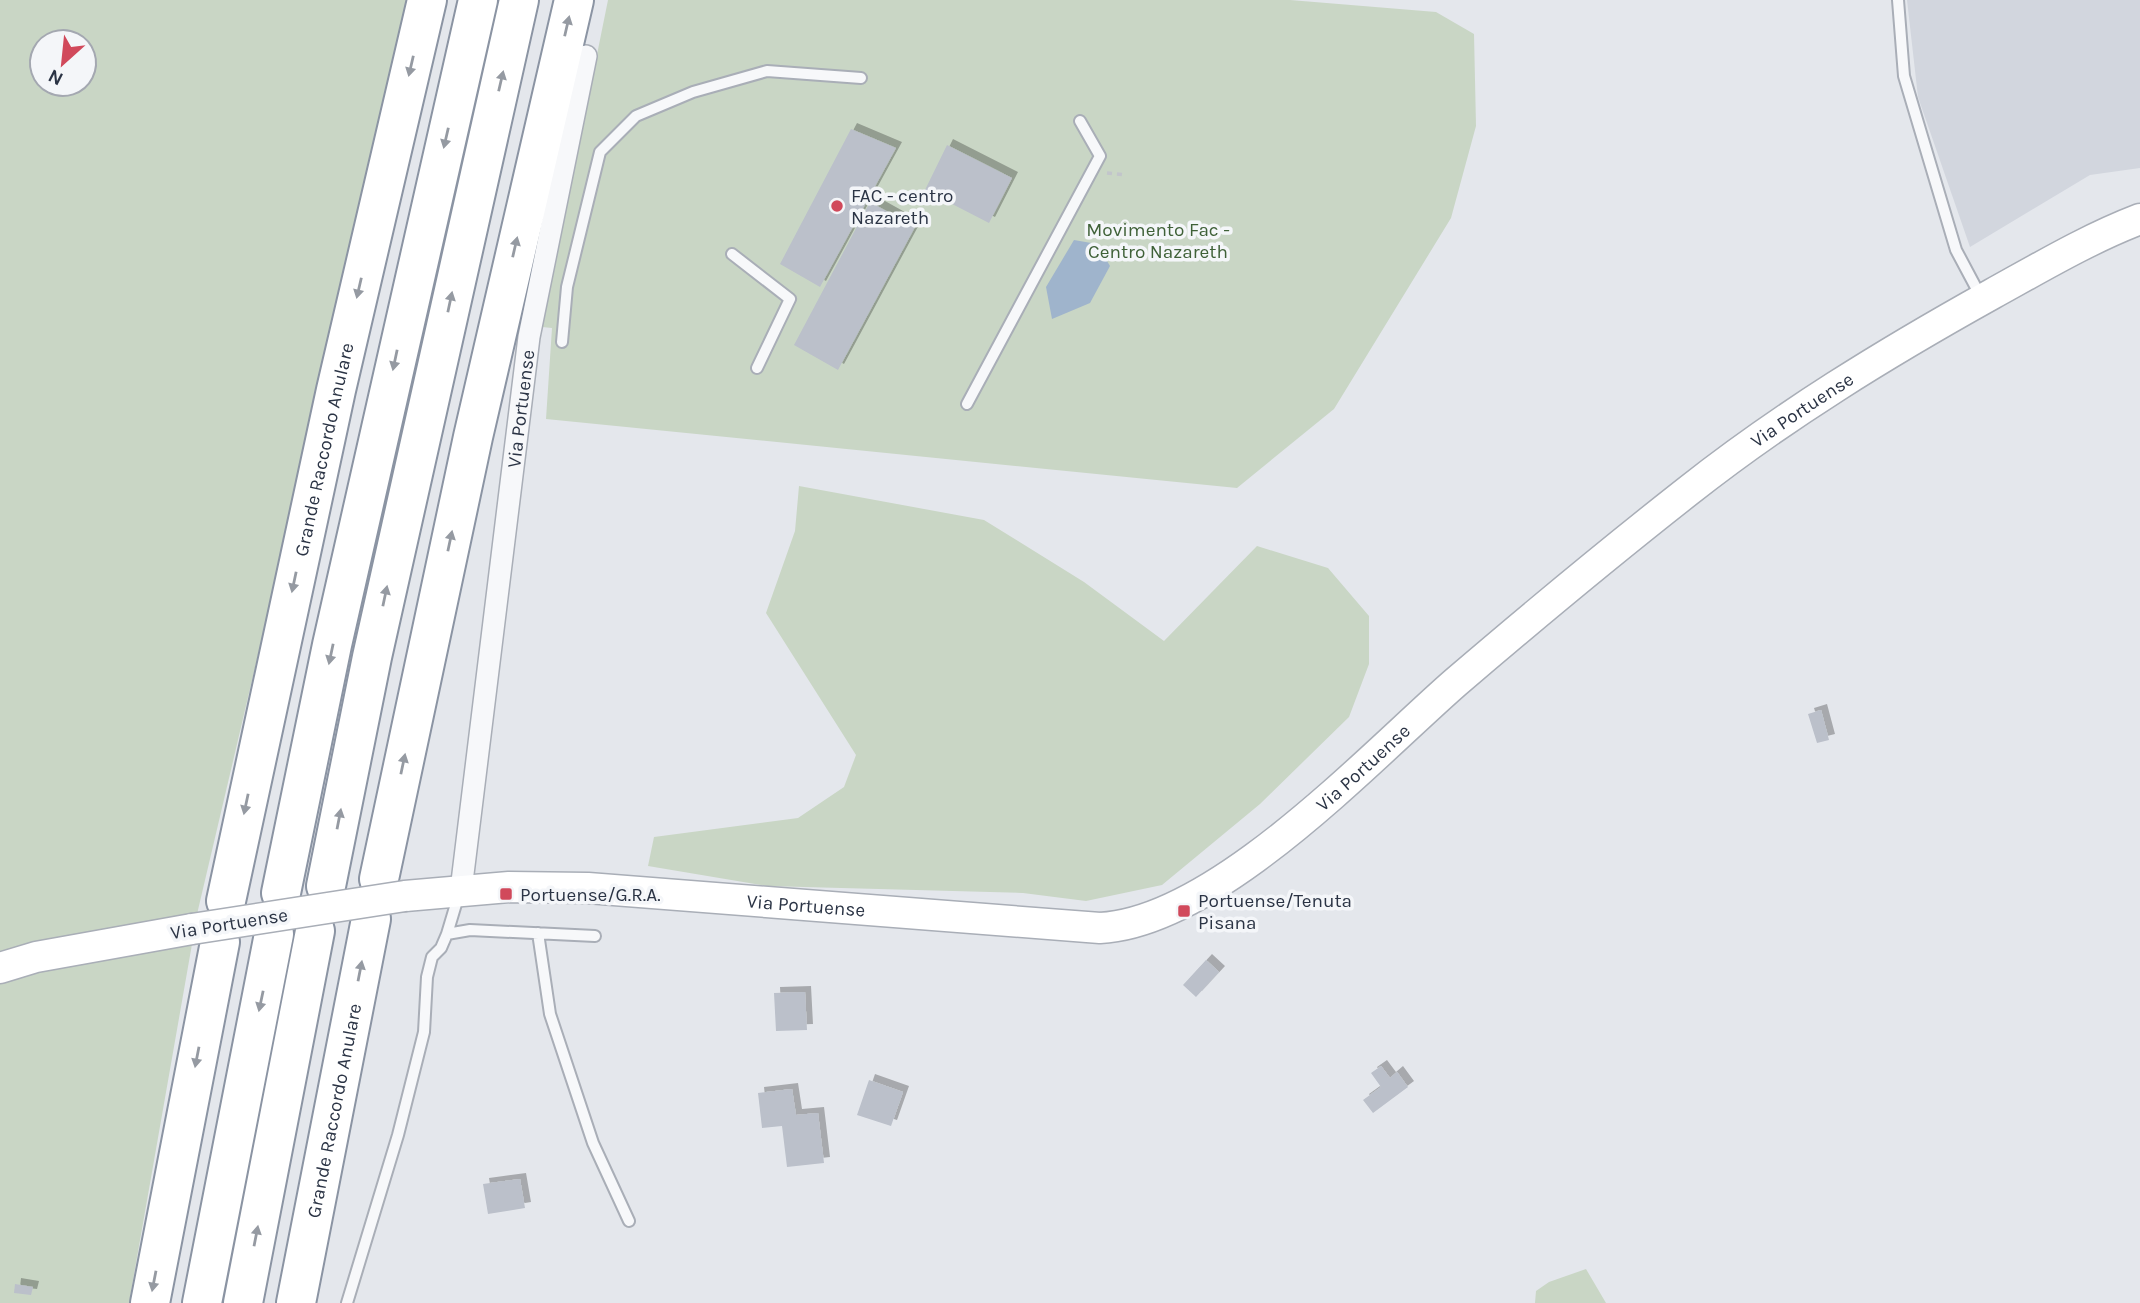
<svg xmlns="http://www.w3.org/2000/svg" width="2140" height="1303" viewBox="0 0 2140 1303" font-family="Karla,sans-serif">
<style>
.built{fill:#d2d6de}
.green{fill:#c9d6c5;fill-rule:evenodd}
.water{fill:#9fb4cc}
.building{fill:#bbc0ca;filter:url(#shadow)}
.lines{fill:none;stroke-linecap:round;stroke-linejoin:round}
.lane-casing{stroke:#a9aeb7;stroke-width:14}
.street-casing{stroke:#a9aeb7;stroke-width:24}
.secondary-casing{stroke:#a9aeb7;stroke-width:33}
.highway-casing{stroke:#8b94a3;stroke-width:42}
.path{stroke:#c2c5cb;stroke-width:3.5;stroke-dasharray:5 5;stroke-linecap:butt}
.lane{stroke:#f7f8fa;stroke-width:10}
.street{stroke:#f7f8fa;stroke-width:21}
.secondary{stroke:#fff;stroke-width:30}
.highway{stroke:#fff;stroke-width:38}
.secondary-bridge-casing{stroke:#a9aeb7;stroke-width:33;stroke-linecap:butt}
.secondary-bridge{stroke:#fff;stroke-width:30}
.oneway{fill:#959aa2}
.poi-dot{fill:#d1495b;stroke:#f4f6f9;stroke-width:2.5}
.labels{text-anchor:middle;stroke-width:7;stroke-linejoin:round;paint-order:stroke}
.poi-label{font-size:19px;fill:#2b3445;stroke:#f4f6f9;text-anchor:start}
.park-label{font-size:19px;fill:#3f6138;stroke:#f4f6f9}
.street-label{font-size:19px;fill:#2b3445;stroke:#f4f6f9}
</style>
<defs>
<filter id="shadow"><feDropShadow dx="6" dy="-6" stdDeviation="0" flood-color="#0004"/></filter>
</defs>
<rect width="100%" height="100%" fill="#e4e7ec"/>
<path class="built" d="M1907 0H2140V168L2090 175 1970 247 1918 97Z"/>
<path class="green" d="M0 0H412L198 910 129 1303H0ZM42 42H84V84H42Z
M608 0H1290L1436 12 1474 34 1476 126 1451 218 1334 409 1237 488 546 419 552 328 542 327Z
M799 486 984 520 1084 582 1164 641 1257 546 1328 568 1369 616V664L1349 717 1260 804 1162 885 1086 901 1023 893 767 886 648 866 654 837 798 818 844 787 856 755 766 613 795 531Z
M1586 1269 1606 1303H1535L1536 1291 1549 1282Z"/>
<path class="water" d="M1074 240 1097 244 1110 266 1090 303 1052 319 1046 287Z"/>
<path class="building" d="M851 129 896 148 820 287 780 264Z
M947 145 1012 178 989 223 925 190Z
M870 202 915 227 838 370 794 345Z
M1821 710 1829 740 1817 743 1808 714Z
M1206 960 1219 972 1196 997 1183 985Z
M805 992 807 1030 776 1031 774 993Z
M1381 1066 1390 1078 1397 1072 1408 1087 1373 1113 1363 1100 1381 1087 1371 1073Z
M869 1080 903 1092 891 1126 857 1115Z
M792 1089 796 1115 818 1113 824 1163 787 1167 782 1126 762 1128 758 1093Z
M520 1179 525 1208 488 1214 483 1184Z
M15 1284 33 1287 31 1295 14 1293Z"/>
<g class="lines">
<defs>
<path id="lane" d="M1898 0 1904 76 1956 250 1981 297
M732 254 790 299 757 368
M562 342 567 287 600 152 636 116 693 92 767 71 861 78
M967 404 1100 156 1080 121
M538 933 550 1014 593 1143 629 1221
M447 934 470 930 595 936
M347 1303 398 1135 424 1032 427 977 432 957 441 948 447 934 459 894"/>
<g id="street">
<path id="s1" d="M461 890 529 337 586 56"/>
</g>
<g id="secondary">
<path id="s2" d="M405 896 509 887 588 888 1100 928C1217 922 1369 758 1456 682 1532 617 1609 553 1688 491 1783 416 1886 353 1992 294 2041 267 2088 239 2140 219"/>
<path d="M0 968 36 957 192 929"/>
</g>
<g id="highway">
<path d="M379 879 473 437 574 0"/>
<path d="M326 886 372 657 519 0"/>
<path d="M281 893 332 645 478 0"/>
<path id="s3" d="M226 901 336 390 427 0"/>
<path d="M150 1303 220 942"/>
<path d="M202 1303 274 934"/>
<path d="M243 1303 315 931"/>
<path id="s4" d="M296 1303 371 919"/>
</g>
</defs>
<use href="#lane" class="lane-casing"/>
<use href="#street" class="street-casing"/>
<use href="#secondary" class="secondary-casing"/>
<use href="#highway" class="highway-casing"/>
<path class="path" d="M1107 173 1126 175"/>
<use href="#lane" class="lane"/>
<use href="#street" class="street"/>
<use href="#secondary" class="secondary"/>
<use href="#highway" class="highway"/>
<defs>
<path id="secondary-bridge" d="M192 929 405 896"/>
</defs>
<use href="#secondary-bridge" class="secondary-bridge-casing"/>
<use href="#secondary-bridge" class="secondary-bridge"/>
</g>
<defs><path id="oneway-solid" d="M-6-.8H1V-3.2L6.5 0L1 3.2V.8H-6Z" transform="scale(1.75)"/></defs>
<g class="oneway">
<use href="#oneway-solid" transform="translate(567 26) rotate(-77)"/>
<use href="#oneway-solid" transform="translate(411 66) rotate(103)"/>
<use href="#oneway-solid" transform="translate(501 81) rotate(-77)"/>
<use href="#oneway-solid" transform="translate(446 138) rotate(103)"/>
<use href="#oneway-solid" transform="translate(515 247) rotate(-77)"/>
<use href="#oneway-solid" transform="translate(359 288) rotate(103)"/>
<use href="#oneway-solid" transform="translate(450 302) rotate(-78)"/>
<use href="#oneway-solid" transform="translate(395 360) rotate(102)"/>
<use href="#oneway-solid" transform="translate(450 541) rotate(-78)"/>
<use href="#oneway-solid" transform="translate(294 582) rotate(102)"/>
<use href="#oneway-solid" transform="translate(385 596) rotate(-78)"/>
<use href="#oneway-solid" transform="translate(331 654) rotate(102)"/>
<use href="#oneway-solid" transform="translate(403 764) rotate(-78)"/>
<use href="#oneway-solid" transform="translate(246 804) rotate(102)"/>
<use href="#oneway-solid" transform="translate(339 819) rotate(-79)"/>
<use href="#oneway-solid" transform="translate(360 971) rotate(-79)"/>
<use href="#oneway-solid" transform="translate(261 1001) rotate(102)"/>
<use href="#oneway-solid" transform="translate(197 1057) rotate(101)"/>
<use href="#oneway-solid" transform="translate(256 1236) rotate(-79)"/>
<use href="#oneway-solid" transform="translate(154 1281) rotate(101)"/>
</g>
<g class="poi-dot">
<circle cx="837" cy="206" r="7"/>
<rect x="499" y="887" width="14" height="14" rx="3.5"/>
<rect x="1177" y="904" width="14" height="14" rx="3.5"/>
</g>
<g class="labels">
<g class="poi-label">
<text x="851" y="202">FAC - centro<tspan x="851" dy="22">Nazareth</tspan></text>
<text x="520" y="901">Portuense/G.R.A.</text>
<text x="1198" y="907">Portuense/Tenuta<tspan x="1198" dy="22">Pisana</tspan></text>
</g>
<g class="park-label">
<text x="1158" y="236">Movimento Fac -<tspan x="1158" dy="22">Centro Nazareth</tspan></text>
</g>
<g class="street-label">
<text dy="7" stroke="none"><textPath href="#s1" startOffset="485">Via Portuense</textPath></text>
<text dy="7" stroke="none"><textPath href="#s2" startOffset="1577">Via Portuense</textPath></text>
<text dy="7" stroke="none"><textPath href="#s3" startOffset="462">Grande Raccordo Anulare</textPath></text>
<text dy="7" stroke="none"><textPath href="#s2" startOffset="1010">Via Portuense</textPath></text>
<text dy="7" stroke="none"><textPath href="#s2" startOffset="402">Via Portuense</textPath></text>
<text transform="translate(229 923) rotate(-9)" y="7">Via Portuense</text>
<text dy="7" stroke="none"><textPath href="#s4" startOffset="196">Grande Raccordo Anulare</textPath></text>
</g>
</g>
<g transform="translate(63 63) rotate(207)"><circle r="33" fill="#f4f6f9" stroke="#a4a8b1" stroke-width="2"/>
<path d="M0-5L12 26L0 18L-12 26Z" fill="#d1495b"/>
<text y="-10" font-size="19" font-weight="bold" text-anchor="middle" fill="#2b3445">N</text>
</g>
</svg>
